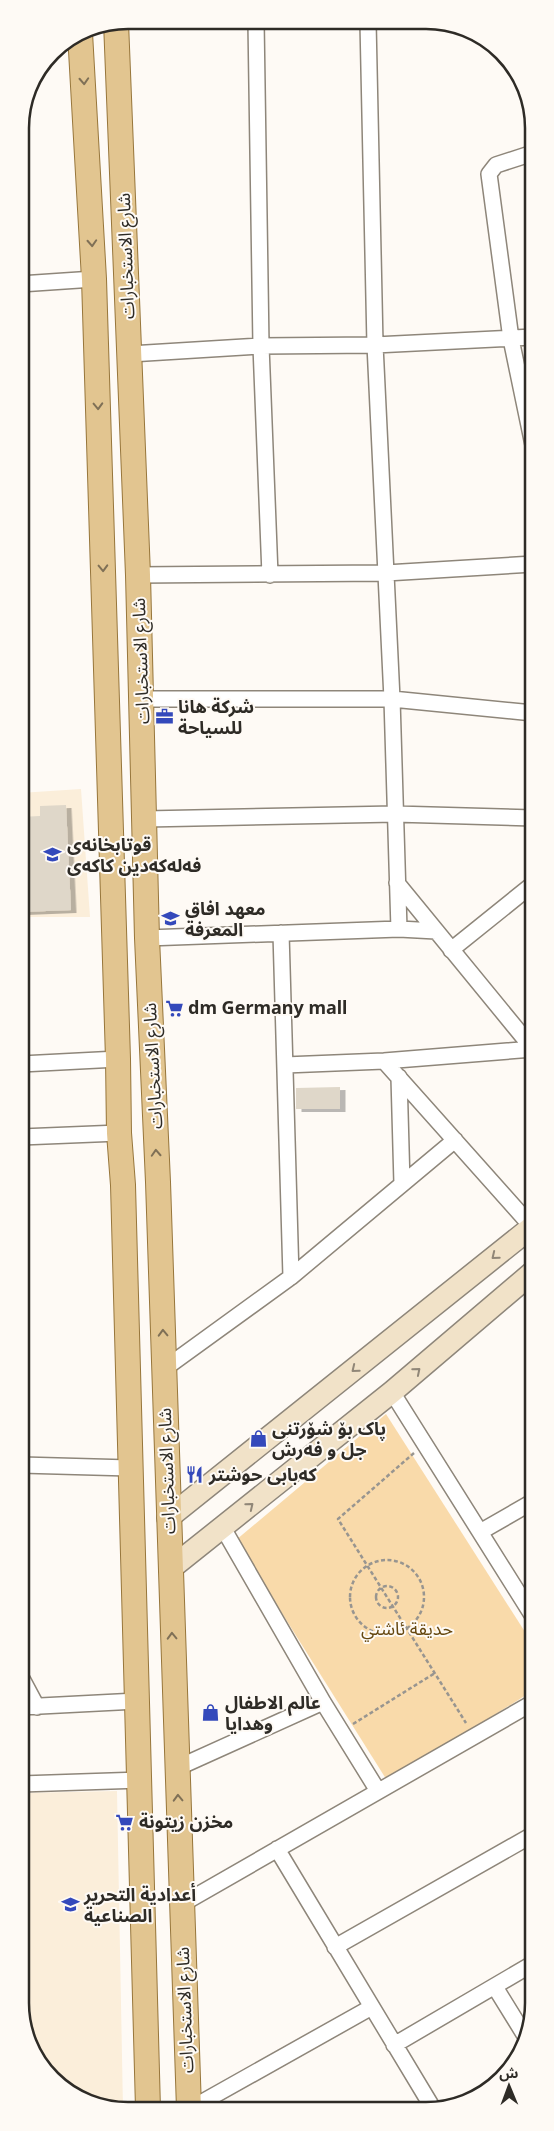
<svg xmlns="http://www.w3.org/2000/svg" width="554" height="2131" viewBox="0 0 554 2131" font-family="'Noto Sans','Noto Sans Arabic',sans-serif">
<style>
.built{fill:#fbeeda}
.green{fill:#f9daaa}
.building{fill:#dfd7c9;filter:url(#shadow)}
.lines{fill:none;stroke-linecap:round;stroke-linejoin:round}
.minor-casing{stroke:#8e867a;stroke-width:18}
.secondary-casing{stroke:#8e867a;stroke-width:24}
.primary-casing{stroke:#97763b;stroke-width:26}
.path{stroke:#989590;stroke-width:2.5;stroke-dasharray:4 2.5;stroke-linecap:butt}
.minor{stroke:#fff;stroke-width:15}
.secondary{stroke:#f1e2c8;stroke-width:21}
.primary{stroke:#e2c590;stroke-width:24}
.oneway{stroke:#7f7056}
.oneway2{stroke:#908677}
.labels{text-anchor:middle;stroke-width:4;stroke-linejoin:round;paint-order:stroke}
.street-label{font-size:18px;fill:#2e2b26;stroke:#fefaf5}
.poi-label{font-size:18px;font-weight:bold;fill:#2e2b26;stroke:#fefaf5;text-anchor:start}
.park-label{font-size:18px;fill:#664810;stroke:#fefaf5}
.rim{fill:none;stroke:#2e2b26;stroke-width:2.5}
</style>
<defs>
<filter id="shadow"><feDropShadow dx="5.5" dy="3" stdDeviation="0" flood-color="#0004"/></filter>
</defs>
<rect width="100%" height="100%" fill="#fefaf5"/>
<path class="built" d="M81 789 90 917H21L20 793Z
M117 1791 123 2109H107L51 2079 21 2017V1793Z"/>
<path class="green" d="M386 1414 534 1646V1690L388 1782 236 1540Z"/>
<path class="building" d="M66 805 71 910 21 912 20 817 40 816V806Z
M340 1087V1109H296V1088Z"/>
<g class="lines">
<defs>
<path id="minor" d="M256 21 261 346 270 575
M368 22 375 345 392 699 399 929
M533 153 496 165 489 174 511 339 533 445
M20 284 94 279
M130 354 261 346 375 345 533 337
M138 575 386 573 533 564
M142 699H392L533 713
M145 819 395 814 533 818
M397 883 533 1049
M281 933 291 1277
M147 938 399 929 436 931
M451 950 533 884
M384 1061 532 1227
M21 1064 118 1059
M285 1065 384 1061 533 1049
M399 1077 402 1184
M21 1137 119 1133
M164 1369 291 1277 455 1140
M392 1392 534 1618
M21 1465 130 1468
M223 1528 323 1702 378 1791
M480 1532 534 1501
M21 1677 37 1707
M21 1707 137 1701
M177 1768 323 1702
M21 1784 141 1780
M277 1849 434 2110
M182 1904 534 1702
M335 1947 534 1834
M495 1987 524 2034
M394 2045 534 1963
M190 2109 370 2008"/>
<path id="secondary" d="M168 1518 533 1226
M170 1569 392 1392 533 1272"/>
<path id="primary" d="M116 22 138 575 147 938 158 1182 189 2109
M80 33 94 279 118 1059 119 1133 123 1185 148 2109"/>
</defs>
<use href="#minor" class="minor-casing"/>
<use href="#secondary" class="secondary-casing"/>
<use href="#primary" class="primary-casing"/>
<path class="path" d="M414 1453 338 1519 466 1723
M350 1597a37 37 0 1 1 74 0a37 37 0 1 1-74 0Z
M376 1597a11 11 0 1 1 22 0a11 11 0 1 1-22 0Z
M353 1724 435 1673"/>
<use href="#minor" class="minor"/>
<use href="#secondary" class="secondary"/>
<use href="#primary" class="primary"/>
</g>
<defs><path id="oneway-chevron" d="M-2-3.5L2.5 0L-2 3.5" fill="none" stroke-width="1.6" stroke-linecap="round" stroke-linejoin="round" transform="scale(1.25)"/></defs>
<g class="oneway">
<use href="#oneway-chevron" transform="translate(84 81) rotate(87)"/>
<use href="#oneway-chevron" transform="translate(92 243) rotate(87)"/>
<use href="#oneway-chevron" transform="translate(98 406) rotate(88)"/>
<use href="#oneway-chevron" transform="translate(103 568) rotate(88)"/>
<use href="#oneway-chevron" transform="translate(156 1153) rotate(-93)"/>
<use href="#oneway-chevron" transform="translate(163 1333) rotate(-92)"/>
<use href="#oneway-chevron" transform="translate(172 1636) rotate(-92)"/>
<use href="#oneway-chevron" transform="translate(178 1798) rotate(-92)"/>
</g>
<g class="oneway2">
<use href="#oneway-chevron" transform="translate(495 1256) rotate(141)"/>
<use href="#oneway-chevron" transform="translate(355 1369) rotate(141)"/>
<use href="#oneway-chevron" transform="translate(417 1371) rotate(-40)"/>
<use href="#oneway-chevron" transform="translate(250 1506) rotate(-39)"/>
</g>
<defs>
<symbol id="office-bare" viewBox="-9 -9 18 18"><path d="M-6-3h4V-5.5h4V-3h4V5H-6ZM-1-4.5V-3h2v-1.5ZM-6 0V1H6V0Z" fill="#3449bb" stroke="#fefaf5" stroke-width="2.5" paint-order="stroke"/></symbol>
<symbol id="school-bare" viewBox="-9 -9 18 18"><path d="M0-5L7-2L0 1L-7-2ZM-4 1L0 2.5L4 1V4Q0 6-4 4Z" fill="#3449bb" stroke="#fefaf5" stroke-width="2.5" paint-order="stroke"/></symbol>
<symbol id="supermarket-bare" viewBox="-9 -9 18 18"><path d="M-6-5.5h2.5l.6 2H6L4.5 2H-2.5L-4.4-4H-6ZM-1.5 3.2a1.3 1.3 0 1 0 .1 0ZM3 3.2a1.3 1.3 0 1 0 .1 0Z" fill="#3449bb" stroke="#fefaf5" stroke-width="2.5" paint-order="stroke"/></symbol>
<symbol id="shop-bare" viewBox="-9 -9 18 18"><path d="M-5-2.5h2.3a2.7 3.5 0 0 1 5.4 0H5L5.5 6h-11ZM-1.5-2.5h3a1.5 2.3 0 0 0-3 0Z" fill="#3449bb" stroke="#fefaf5" stroke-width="2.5" paint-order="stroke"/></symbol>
<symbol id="restaurant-bare" viewBox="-9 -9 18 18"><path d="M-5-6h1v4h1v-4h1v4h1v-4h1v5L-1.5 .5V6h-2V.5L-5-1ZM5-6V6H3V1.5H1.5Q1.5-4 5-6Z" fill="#3449bb" stroke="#fefaf5" stroke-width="2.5" paint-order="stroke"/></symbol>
</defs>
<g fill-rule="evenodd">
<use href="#office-bare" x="152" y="704" width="25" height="25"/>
<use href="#school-bare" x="40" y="842" width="25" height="25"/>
<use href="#school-bare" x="158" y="906" width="25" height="25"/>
<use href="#supermarket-bare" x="162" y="996" width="25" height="25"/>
<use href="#shop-bare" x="246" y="1426" width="25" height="25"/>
<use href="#restaurant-bare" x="182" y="1462" width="25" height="25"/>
<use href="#shop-bare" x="198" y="1700" width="25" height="25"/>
<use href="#supermarket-bare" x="112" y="1810" width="25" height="25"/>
<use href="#school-bare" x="58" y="1892" width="25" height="25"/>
</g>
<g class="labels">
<g class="street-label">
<text transform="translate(126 256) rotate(-92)" y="6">شارع الاستخبارات</text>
<text transform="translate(141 661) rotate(-92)" y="6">شارع الاستخبارات</text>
<text transform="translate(153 1066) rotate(-93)" y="6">شارع الاستخبارات</text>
<text transform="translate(167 1471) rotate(-92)" y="6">شارع الاستخبارات</text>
<text transform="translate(185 2010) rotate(-92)" y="6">شارع الاستخبارات</text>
</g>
<g class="poi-label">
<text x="178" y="713">شركة هانا<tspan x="178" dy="21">للسياحة</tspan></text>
<text x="67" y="851">قوتابخانەی<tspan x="67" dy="21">فەلەکەدین کاکەی</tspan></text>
<text x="185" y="915">معهد افاق<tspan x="185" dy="21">المعرفة</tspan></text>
<text x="188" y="1014">dm Germany mall</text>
<text x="272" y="1435">پاک بۆ شۆرتنی<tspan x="272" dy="21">جل و فەرش</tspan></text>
<text x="209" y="1481">کەبابی حوشتر</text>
<text x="225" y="1709">عالم الاطفال<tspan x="225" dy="21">وهدايا</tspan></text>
<text x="139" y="1828">مخزن زيتونة</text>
<text x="84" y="1901">أعدادية التحرير<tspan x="84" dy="21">الصناعية</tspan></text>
</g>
<g class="park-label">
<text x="407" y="1635">حديقة ئاشتي</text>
</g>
</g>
<path d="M0 0H554V2131H0ZM128 29H426A99 99 0 0 1 525 128V2003A99 99 0 0 1 426 2102H128A99 99 0 0 1 29 2003V128A99 99 0 0 1 128 29Z" fill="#fefaf5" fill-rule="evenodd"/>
<path class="rim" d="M128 29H426A99 99 0 0 1 525 128V2003A99 99 0 0 1 426 2102H128A99 99 0 0 1 29 2003V128A99 99 0 0 1 128 29Z"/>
<g transform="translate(509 2086) rotate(359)" stroke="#fefaf5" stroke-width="4" paint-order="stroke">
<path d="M0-4L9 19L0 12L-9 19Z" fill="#2e2b26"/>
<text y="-8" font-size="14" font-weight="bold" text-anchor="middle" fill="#2e2b26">ش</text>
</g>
</svg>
